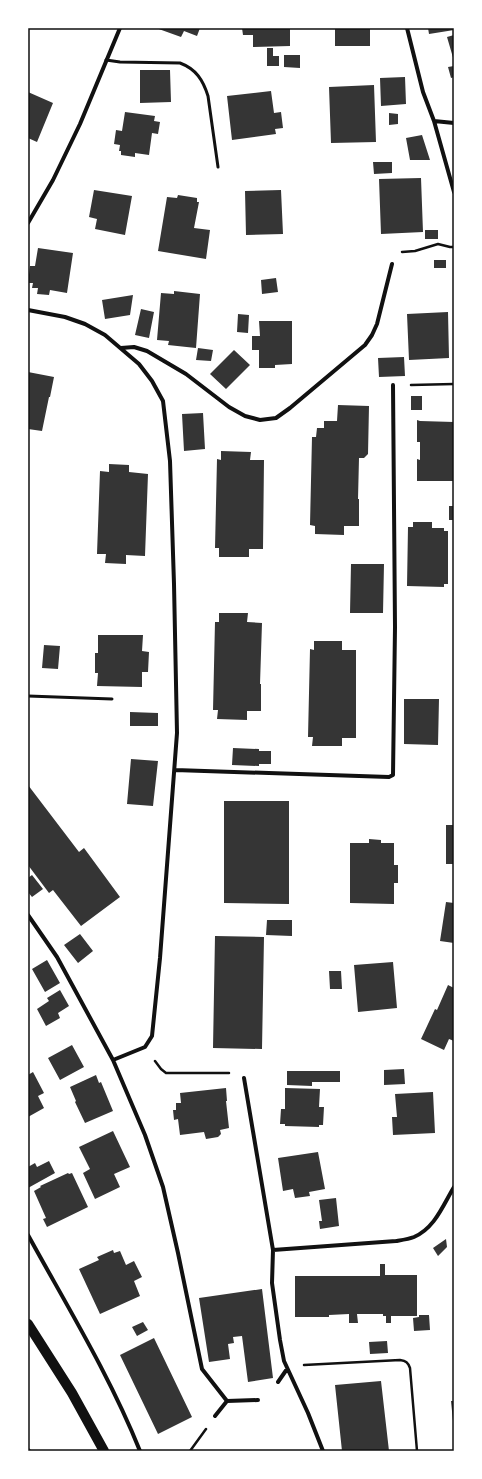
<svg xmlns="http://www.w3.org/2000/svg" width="482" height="1479" viewBox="0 0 482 1479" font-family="'DM Sans',sans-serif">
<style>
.building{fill:#353535}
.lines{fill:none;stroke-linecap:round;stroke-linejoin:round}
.path{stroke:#111;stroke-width:2.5}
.service{stroke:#111;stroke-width:3}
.minor{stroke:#111;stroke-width:4}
.primary{stroke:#111;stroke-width:10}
.neatline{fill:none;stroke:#111;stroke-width:1.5}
</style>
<rect width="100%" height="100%" fill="#fff"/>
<path class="building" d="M156 28H200L197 36 184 31 181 37Z
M242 28H290V46L253 47V35H243Z
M335 28H370V46H335Z
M428 28H454V30L429 34Z
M454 35V61L447 37Z
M267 48H273V56H279V66H267Z
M284 55H300V68L284 67Z
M454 66V77L451 78 448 67Z
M140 70H170L171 102 140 103Z
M405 77 406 104 381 106 380 78Z
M374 85 376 142 331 143 329 87Z
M271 91 274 113 281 112 283 128 275 129 276 134 232 140 227 96Z
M28 92 53 103 37 142 28 138Z
M125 112 155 116 154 121 160 122 158 134 152 133 149 155 135 153V157L121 155V151H119L120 145 114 144 116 130 122 131Z
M389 113 398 114V124L389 125Z
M422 135 430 160H410L406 138Z
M373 162H392V173L374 174Z
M421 178 423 232 381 234 379 179Z
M94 190 132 196 125 235 95 229 97 219 89 217Z
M281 190 283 234 246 235 245 191Z
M178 195 197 198V202H199L194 228 210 230 206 259 158 251 167 197 177 198Z
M425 230H438V239H425Z
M38 248 73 253 67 293 50 290 49 295 37 294 38 288H32L33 283H28L30 266H35Z
M434 260H446V268H434Z
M276 278 278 292 262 294 261 280Z
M174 291 200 294 196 348 168 345 169 341 157 340 161 293 174 294Z
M133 295 130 315 105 319 102 300Z
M141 309 154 312 149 338 135 335Z
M448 312 449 358 409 360 407 314Z
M238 314 249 315 248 333 237 332Z
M259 321H292V364L275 365V368H259V350H252V336H260Z
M198 348 213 350 211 361 196 360Z
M234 350 250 365 226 389 210 374Z
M404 357 405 376 379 377 378 358Z
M28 372 54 377 50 397H49L42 431 28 429Z
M411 396H422V410H411Z
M338 405 369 406 368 454 364 458H359L358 499H359V526H344V535L315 534V526L310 525 312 437H316L317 428H324V421H337Z
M203 413 205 449 184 451 182 414Z
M417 420 420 421 454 422V481H417V459L420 460V442H417Z
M221 451 251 452 250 460H264L263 549H249V557H219V548H215L217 459 221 460Z
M109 464 129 465V472L148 474 145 556 126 555V564L105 563 106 554H97L100 471 109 472Z
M449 506H454V520H449Z
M413 522H432V528H444V531H448V584H444V587L407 586 408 527H413Z
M351 564H384L383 613H350Z
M219 613H248L247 622 262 623 260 684H261V711H247V720L217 719 218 710H213L215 622H219Z
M98 635H143L142 651 149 652 148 672H142V687L97 686 98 673H95V653H98Z
M314 641H342V650H356V738H342V746H312L313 737H308L310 649 314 650Z
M44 645 60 646 58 669 42 668Z
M404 699H439L438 745 404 744Z
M130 712 158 713V726H130Z
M233 748 259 749V751H271V764H259V766L232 765Z
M131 759 158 761 153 806 127 804Z
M28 785 79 852 84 848 120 897 81 926 53 890 49 893 28 865Z
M224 801H289V904L224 903Z
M446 825H454V864H446Z
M369 839 381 840V843H394V865H398V883H394V904L350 903V843H369Z
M32 875 43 889 32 897 28 892V878Z
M446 902 454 903V943L440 941Z
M267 920H292V936L266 935Z
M80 934 93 951 78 963 64 945Z
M215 936 264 937 262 1049 213 1048Z
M47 960 60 983 45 992 32 969Z
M393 962 397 1008 358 1012 354 965Z
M329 971H341L342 989H330Z
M448 985 454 988V1041L449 1039 444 1050 421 1039 435 1009 437 1010Z
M60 990 69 1006 58 1013 60 1018 46 1026 37 1009 49 1001 47 998Z
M72 1045 84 1067 60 1080 48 1058Z
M404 1069 405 1084 384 1085V1070Z
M287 1071H340V1082H312V1086L287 1085Z
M33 1072 44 1093 38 1096 44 1108 28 1117V1075Z
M96 1075 99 1083 101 1082 113 1111 85 1123 75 1102 76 1101 70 1087Z
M226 1088 227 1101H226L229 1128 220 1130 221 1134 218 1137 206 1139 204 1132 180 1135 178 1119 174 1120 173 1110H176V1103H181L180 1093Z
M285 1088 320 1089 319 1107H324L323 1125H319V1127L285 1126V1124H280L281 1109H285Z
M433 1092 435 1133 393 1135 392 1117H397L395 1094Z
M113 1131 130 1167 114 1174 120 1187 95 1199 83 1173 90 1169 79 1147Z
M318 1152 325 1189 309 1192 310 1196 295 1198 293 1189 283 1191 278 1158Z
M49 1161 55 1173 28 1188V1167L35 1163 37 1167Z
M68 1173 69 1174 72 1173 88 1207 47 1227 43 1219 46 1218 34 1191 41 1187 40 1186Z
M336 1198 339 1226 320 1229 319 1221H322L319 1200Z
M446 1239 447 1247 438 1256 433 1248Z
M113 1250 114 1253 120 1251 126 1265 134 1261 142 1277 134 1281 140 1296 100 1314 79 1269 99 1260 97 1257Z
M380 1264H385V1275H417V1316H391V1323H386V1316H383V1314H357L358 1323H349V1314L329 1315V1317H295V1276H380Z
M262 1289 273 1378 248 1382 242 1336 233 1337 234 1343 228 1344 230 1359 209 1362 199 1298Z
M419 1315H429L430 1330 414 1331 413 1318 419 1317Z
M143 1322 148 1330 137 1336 132 1327Z
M154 1338 192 1417 158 1434 120 1355Z
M387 1341 388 1353 370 1354 369 1342Z
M381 1381 389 1451H342L335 1385Z
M451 1401H454V1421H453Z"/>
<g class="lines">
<path class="path" d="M402 252 415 251 438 244 450 247H454
M411 385 454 384
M155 1061 161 1069 166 1073H229
M304 1365 400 1360C406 1361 408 1362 410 1368L417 1451
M190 1451 206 1429"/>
<path class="service" d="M106 60 120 62 180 63C196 69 203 80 208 96L218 167
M28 696 112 699"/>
<path class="minor" d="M407 28 423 92 434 121 454 192
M434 121 454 123
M28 223 53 180 80 124 120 28
M28 310 65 317 85 324 105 335 139 364 152 381 163 401 170 461 174 584 177 733 160 958 152 1036 145 1047 113 1060
M121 348 134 347 147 351 186 374 229 407 245 416 260 420 276 418 290 408 365 345 372 335 377 324 392 264
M175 770 389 777 393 775 395 627 393 385
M28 915 57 957 113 1060 145 1135 163 1187 178 1253 202 1369 227 1401
M244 1078 273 1250 272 1283 280 1340 284 1361 308 1413 323 1451
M28 1235C67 1306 110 1376 140 1451
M273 1250 396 1241C402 1240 409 1239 414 1237 435 1228 443 1205 454 1187
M278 1382 287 1369
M215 1416 227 1401 258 1400
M28 1450 29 1451"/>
<path class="primary" d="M28 1324 72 1393 104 1451"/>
</g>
<rect width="482" height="1479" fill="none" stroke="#ffffff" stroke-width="58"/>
<rect x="29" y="29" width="424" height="1421" class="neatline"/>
</svg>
